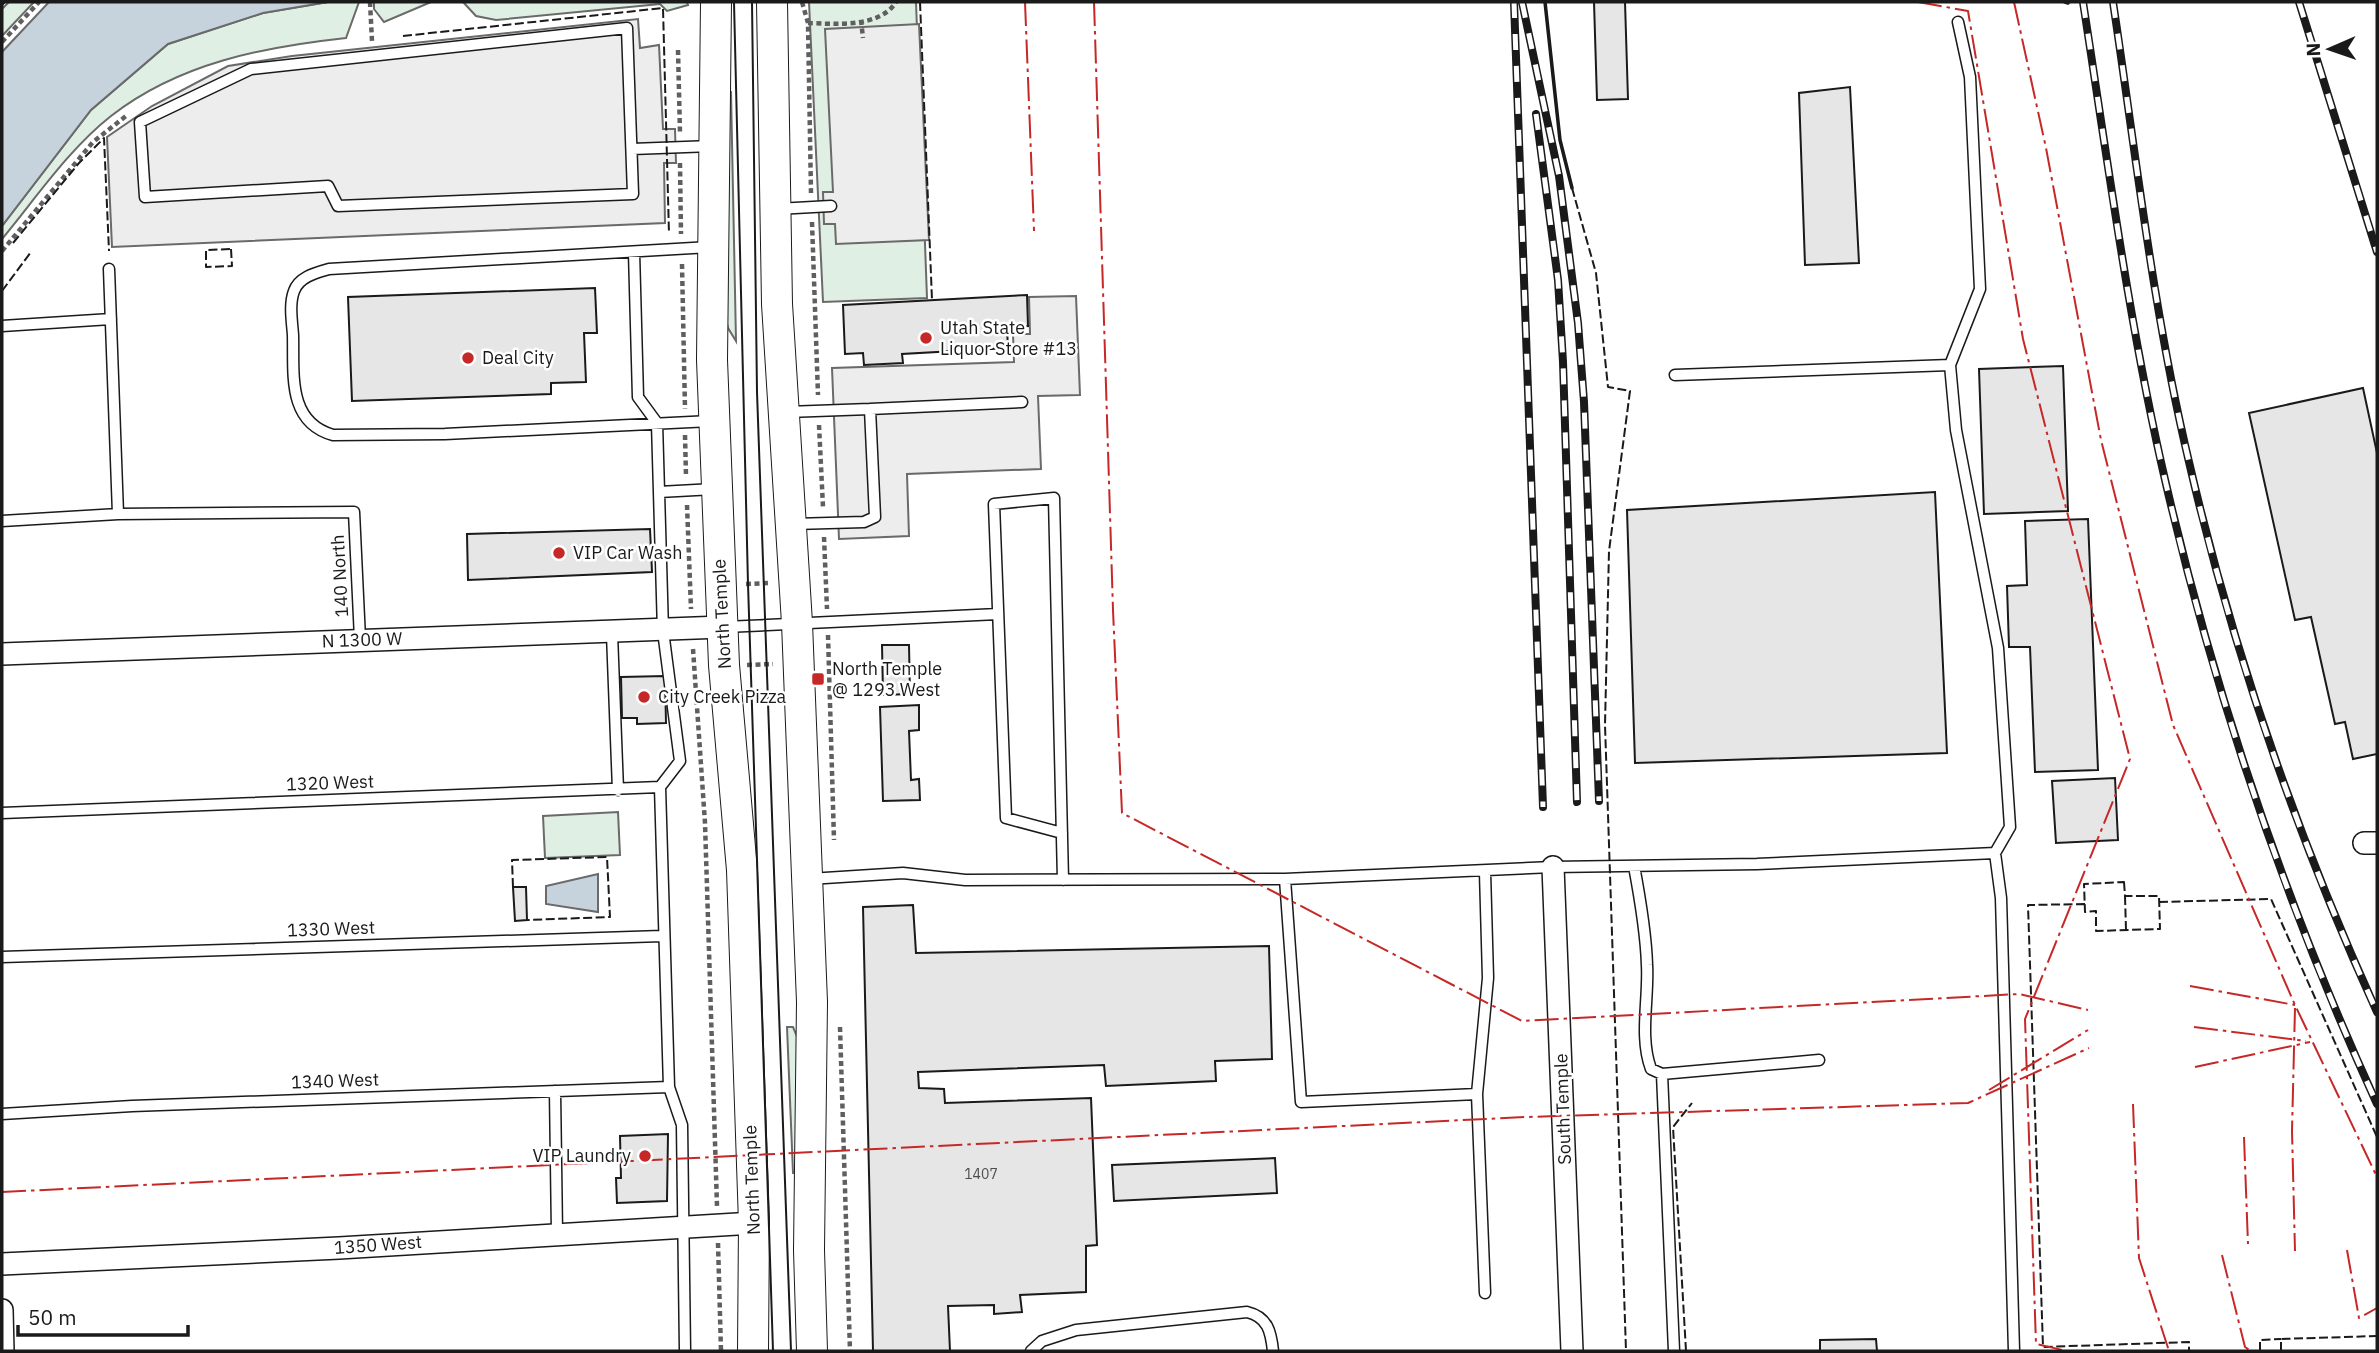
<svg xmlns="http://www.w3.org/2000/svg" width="2379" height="1353" viewBox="0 0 2379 1353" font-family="'IBM Plex Sans',sans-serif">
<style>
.green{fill:#e0efe3;stroke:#6a6a6a;stroke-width:2}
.parking{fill:#ededed;stroke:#6a6a6a;stroke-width:2}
.water{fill:#c6d2dc;stroke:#6a6a6a;stroke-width:2}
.building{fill:#e6e6e6;stroke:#1a1a1a;stroke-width:2}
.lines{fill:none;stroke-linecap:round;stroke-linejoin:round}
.lane-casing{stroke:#1a1a1a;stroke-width:13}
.street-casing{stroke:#1a1a1a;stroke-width:24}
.secondary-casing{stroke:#1a1a1a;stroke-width:32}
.path{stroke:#5f5f5f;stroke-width:4.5;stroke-dasharray:5 3.5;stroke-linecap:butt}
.lane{stroke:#fff;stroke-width:10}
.street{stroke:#fff;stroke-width:21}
.secondary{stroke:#fff;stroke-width:30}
.tram{stroke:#1a1a1a;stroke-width:2}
.rail-casing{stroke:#1a1a1a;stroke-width:8}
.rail{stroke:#fff;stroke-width:5;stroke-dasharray:16;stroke-linecap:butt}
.fence{stroke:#1a1a1a;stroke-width:2;stroke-dasharray:9 3.5;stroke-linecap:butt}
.wall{stroke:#1a1a1a;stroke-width:3.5}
.power{stroke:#c62828;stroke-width:2;stroke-dasharray:24 5 3.5 5;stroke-linecap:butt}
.poi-dot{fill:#c62828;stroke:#fff;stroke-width:2.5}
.labels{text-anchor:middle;stroke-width:5;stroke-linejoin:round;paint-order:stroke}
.number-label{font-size:14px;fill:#4d4d4d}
.poi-label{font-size:18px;fill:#1a1a1a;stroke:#fff;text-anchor:start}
.street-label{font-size:18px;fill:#1a1a1a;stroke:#fff}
</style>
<rect width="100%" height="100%" fill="#fff"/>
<path class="green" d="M9 2H34L2 36V9Z
M328 2H359L346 38C263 47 179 63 111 116 69 149 36 198 2 239V226L91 110 168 44 263 13Z
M374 2H460H431L384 22 374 9Z
M463 2H687L688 5 667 11 660 4 496 20 476 16Z
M809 2H916L927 298 823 302Z
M727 92H731L736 341 728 328 724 311Z
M618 812 620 855 545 858 543 816Z
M787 1027H793L799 1041 798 1173H793Z"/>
<path class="parking" d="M638 19 640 48 659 45 663 129H675L676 163H664L665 223 112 247 107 137 152 106 228 66 292 56Z
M919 24 929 240 836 244 835 224H824L823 192H833L825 29Z
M1076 296 1080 395 1038 396 1041 469 907 474 909 536 839 539 832 368 1014 362 1013 334H1030L1029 297Z"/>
<path class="water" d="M49 2H328L263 13 168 44 91 110 2 226V52Z
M598 874V912L546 904V886Z"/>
<path class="building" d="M1594 2H1625L1628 99 1597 100Z
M1850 87 1859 263 1805 265 1799 93Z
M595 288 597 333H584L586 382 551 383V394L352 401 348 297Z
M1027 295 1028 326 1007 328 1008 348 902 354 903 363 864 365 863 353 845 354 843 305Z
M2063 366 2068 511 1984 514 1979 369Z
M2363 388 2377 453V754L2353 759 2345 722 2335 724 2311 617 2295 620 2249 413Z
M1935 492 1947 753 1635 763 1627 510Z
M2088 519 2098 770 2035 772 2030 647H2009L2007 586 2027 585 2025 521Z
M650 529 652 572 468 580 467 534Z
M882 645H909L910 694 883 695Z
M665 676 666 723 637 724V718H622L621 677Z
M919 705V730L909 731 911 780 919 779 920 800 883 801 880 707Z
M2115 778 2118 840 2056 843 2052 781Z
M513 887H526L527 920 515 921Z
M913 905 916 953 1269 946 1272 1059 1215 1061 1216 1081 1106 1086 1104 1065 918 1072 919 1088 944 1089 945 1103 1091 1098 1097 1245 1086 1246V1292L1020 1295 1022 1312 994 1314V1305L948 1306 950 1351H873L863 907Z
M668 1134 667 1201 617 1203 616 1178H621L620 1136Z
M1275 1158 1277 1193 1114 1201 1112 1165Z
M1876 1339 1877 1351H1820V1340Z"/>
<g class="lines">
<defs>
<path id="lane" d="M627 28 633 194 338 206 328 186 145 197 140 122 251 69Z
M632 149 712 146
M777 209 831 206
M710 247 329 269C315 273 299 277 294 291 289 304 292 321 293 335 294 374 287 422 333 435L445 434 711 421
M634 252 638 397 657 423 659 492
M109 269 118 514
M2 326 111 319
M1950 365 1980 289 1970 77 1958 22
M870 409 1022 402
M787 412 870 409 875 517 864 522 794 524
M2 521 118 514 354 512 360 639
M725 627 998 614
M612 634 618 790
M2 813 660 787
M1062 833 1006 818 994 504 1054 498 1063 880
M1995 853 2001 898 2014 1351
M1634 866C1640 898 1646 932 1647 965 1649 998 1639 1037 1651 1069L1662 1074 1819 1060
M809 879 903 873 965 880 1285 879 1553 867 1757 864 1995 853 2010 827 1998 648 1956 430 1950 365 1675 375
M1285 879 1301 1102 1477 1094 1485 1293
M2 957 662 936
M1662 1074 1674 1351
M555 1091 557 1234
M1477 1094 1488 978 1485 872
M2 1114 132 1106 669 1087
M685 1351 682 1125 669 1087 660 787 680 761 663 631 659 492 714 489
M1031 1351 1042 1341 1076 1330 1247 1312C1268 1317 1271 1332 1273 1351"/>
<path id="street" d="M2 654 722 627
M2364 843H2377
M1553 867 1572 1351
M2 1264 339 1248 754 1223
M2 1310 3 1351"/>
<path id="secondary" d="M716 2 712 360 724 665 742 870 754 1223 753 1351
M772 2 777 304 797 623 812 1002 809 1250 812 1351"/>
</defs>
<use href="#lane" class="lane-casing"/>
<use href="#street" class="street-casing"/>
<use href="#secondary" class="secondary-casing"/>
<path class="path" d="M370 2 372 41
M802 2 808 23 811 193
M861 20 863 38
M808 23C835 24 880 28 896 2
M2 42 39 2
M678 50 680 133
M680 163 681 234
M812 222 818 395
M2 251 93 142 126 116
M682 264 685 409
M819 425 823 507
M685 435 686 476
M687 505 691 609
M824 537 827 609
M746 584 769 583
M828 635 834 840
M693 649 705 823 717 1206
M747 665 773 664
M840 1027 850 1351
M718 1243 721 1351"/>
<use href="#lane" class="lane"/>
<use href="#street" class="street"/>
<use href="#secondary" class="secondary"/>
<path class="tram" d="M734 2 748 584 773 1351
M752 2 757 392 791 1351"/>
<defs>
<path id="rail" d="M1514 2 1543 807
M1522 2 1559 176 1578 323 1584 402 1599 801
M2083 2C2108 163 2129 325 2166 484 2216 699 2285 903 2377 1104
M2113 2C2136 155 2153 311 2189 462 2233 652 2296 834 2377 1012
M2299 2 2377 252
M1536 114 1558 280 1563 362 1577 802"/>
</defs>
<use href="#rail" class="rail-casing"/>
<use href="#rail" class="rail"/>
<path class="fence" d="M920 2 932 300
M2 5 5 2
M403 36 663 8 669 234
M1572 188 1596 273 1608 387 1630 391 1609 551 1605 725 1626 1351
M13 243 79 163 104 138 109 251
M231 249 232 266 206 267V250Z
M2 291 31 252
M2124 882 2125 896H2159L2160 929 2096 931V911L2085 912 2084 884Z
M513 887 512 860 607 857 610 917 527 920
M2125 896 2126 930
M2159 902 2271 899 2377 1137
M2085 904 2028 905 2043 1347 2189 1342V1351
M1686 1351 1673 1127 1692 1103
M2260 1351V1340L2281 1339
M2281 1351V1339L2377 1336"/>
<path class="wall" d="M1545 2 1560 140 1572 188
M2065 2 2068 3"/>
<path class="power" d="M1025 2 1034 231
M1094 2 1113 610 1122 813 1522 1021 2019 994 2088 1010
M1918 2 1968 11 2023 339 2130 759 2025 1019 2036 1344 2067 1351
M2014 2 2046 148 2101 440 2173 725 2295 1005 2377 1177
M2190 986 2295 1005
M2295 1008 2292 1131 2295 1251
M2194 1027 2306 1041
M2195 1067 2310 1042
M1989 1090 2088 1030
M2133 1104 2139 1258 2169 1351
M2244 1137 2248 1244
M2 1192 1526 1117 1968 1103 2089 1048
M2347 1250 2359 1318 2377 1308
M2222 1255 2245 1347 2251 1351"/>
</g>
<g class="poi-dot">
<circle cx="926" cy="338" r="7"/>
<circle cx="468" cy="358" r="7"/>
<circle cx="559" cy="553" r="7"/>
<rect x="811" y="672" width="14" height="14" rx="3.5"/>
<circle cx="644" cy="697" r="7"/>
<circle cx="645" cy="1156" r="7"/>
</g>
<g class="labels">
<g class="number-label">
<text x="981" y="1179">1407</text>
</g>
<g class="poi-label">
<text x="940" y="334">Utah State<tspan x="940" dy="21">Liquor Store #13</tspan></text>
<text x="482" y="364">Deal City</text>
<text x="573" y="559">VIP Car Wash</text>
<text x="832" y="675">North Temple<tspan x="832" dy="21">@ 1293 West</tspan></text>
<text x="658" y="703">City Creek Pizza</text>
<text x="631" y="1162" text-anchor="end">VIP Laundry</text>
</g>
<g class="street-label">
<text transform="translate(340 576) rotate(-93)" y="6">140 North</text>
<text transform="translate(722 614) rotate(-93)" y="6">North Temple</text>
<text transform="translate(362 640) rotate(-2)" y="6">N 1300 W</text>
<text transform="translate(330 783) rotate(-2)" y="6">1320 West</text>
<text transform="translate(331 929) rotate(-2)" y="6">1330 West</text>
<text transform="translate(335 1081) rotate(-2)" y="6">1340 West</text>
<text transform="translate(1563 1109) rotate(-92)" y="6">South Temple</text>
<text transform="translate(752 1180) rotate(-92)" y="6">North Temple</text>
<text transform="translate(378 1245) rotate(-4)" y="6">1350 West</text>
</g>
</g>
<rect width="2379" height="1353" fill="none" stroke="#1a1a1a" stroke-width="7"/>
<g transform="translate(2330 49) rotate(268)" stroke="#ffffff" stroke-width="5" paint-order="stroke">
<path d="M0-5L12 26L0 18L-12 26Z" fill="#1a1a1a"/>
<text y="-10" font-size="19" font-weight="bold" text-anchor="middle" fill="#1a1a1a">N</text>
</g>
<path d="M18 1325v10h170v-10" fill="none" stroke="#1a1a1a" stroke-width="3.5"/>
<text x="28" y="1325" font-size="21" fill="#1a1a1a" stroke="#ffffff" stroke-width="5" paint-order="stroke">50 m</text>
</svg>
